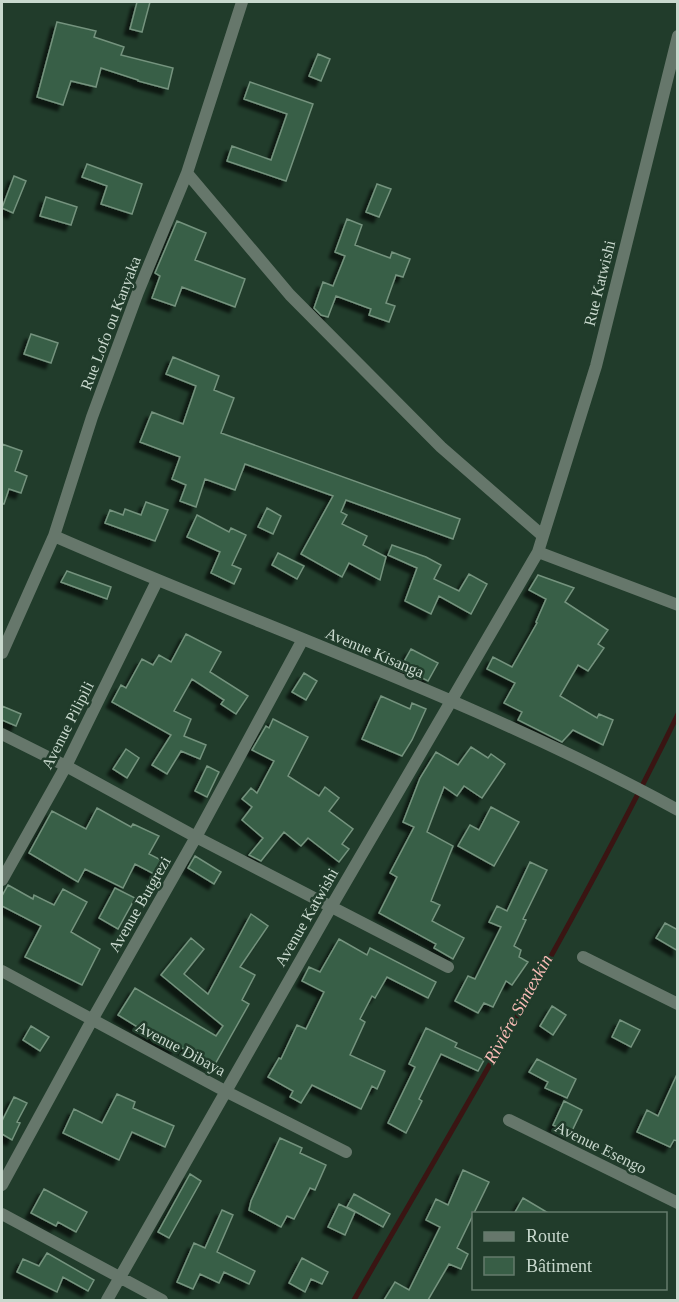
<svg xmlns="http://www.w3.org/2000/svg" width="679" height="1302" viewBox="0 0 679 1302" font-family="Georgia,serif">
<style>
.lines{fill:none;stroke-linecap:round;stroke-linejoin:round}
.stream{stroke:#3a1513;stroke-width:5}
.building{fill:#385e46;stroke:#74937e;stroke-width:1.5;filter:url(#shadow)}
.street{stroke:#66776b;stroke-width:12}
.labels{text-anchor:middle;stroke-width:5;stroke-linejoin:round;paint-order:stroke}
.street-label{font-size:16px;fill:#c9d9ce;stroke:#213c2b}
.water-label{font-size:18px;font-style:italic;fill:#f9bcb6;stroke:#213c2b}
</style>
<defs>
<filter id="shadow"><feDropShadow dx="-5.5" dy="5.5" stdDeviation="1.5" flood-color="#0009"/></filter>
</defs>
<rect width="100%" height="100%" fill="#213c2b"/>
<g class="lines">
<path class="stream" d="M354 1300C465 1107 580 915 678 714"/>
</g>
<path class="building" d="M137 2H150L142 32 130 29Z
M57 22 96 31 94 37 124 47 121 55 173 68 168 89 138 81V80L101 68 96 87 71 81 63 105 37 97Z
M318 54 330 59 321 81 309 76Z
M250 82 313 104 286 181 227 161 232 146 271 160 287 114 244 99Z
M87 164 142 184 132 214 101 204 107 186 82 177Z
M14 176 26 181 13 213 2 208Z
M377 184 391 189 379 217 366 212Z
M46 197 77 207 71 225 40 216Z
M347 219 362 225 355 245 390 258 392 252 410 259 403 277 396 275 386 303 395 306 389 322 369 315 371 309 336 296 328 317 321 315 314 308 323 282 333 286 345 256 335 252Z
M177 221 206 233 195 260 245 279 235 307 182 287 175 306 152 298 160 276 155 273Z
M31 334 58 343 51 363 24 354Z
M173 357 219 376 214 390 234 398 221 433 460 519 453 539 346 500 341 512 347 515 342 524 367 536 363 545 386 557 380 580 349 563 342 577 301 554 333 496 245 464 235 490 205 479 196 507 180 501 186 485 172 479 180 457 140 442 152 412 183 424 196 386 166 374Z
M2 444 22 451 15 471 27 476 21 493 9 489 4 504H2Z
M146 502 168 510 155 541 105 523 110 510 123 515 125 509 141 515Z
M267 508 281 516 273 534 258 527Z
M197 515 229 532 231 528 246 535 232 565 241 569 234 584 211 573 220 552 187 537Z
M392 545 426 557 441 565 434 579 459 591 469 574 487 584 471 614 439 596 431 614 405 601 417 568 388 555Z
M278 553 304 566 297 579 272 565Z
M67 571 111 587 107 599 61 582Z
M538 575 574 588 565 602 608 630 598 644 604 648 588 671 578 665 560 696 597 718 599 714 613 720 603 745 573 730 562 742 518 720 522 712 504 703 515 683 487 669 493 657 512 667 537 623 536 622 546 599 529 590Z
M186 634 221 652 210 672 248 696 236 714 221 704 224 700 192 679 174 711 191 719 184 736 206 745 200 759 181 751 167 774 152 765 171 735 112 702 121 685 126 688 142 659 153 665 159 655 171 662Z
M411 649 438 663 428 681 401 667Z
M304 673 317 681 306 700 292 692Z
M381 696 410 709 412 703 426 709 412 740 402 756 362 739Z
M2 706 21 714 16 726 2 720Z
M273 719 308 737 288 776 319 796 325 787 339 798 329 811 353 829 342 844 349 849 339 862 308 838 301 846 284 832 261 861 249 855 263 838 242 820 252 807 242 799 251 788 257 793 274 761 252 750 266 726 269 728Z
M471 747 488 758 491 754 505 764 482 798 464 786 457 796 444 787 427 832 453 846 431 901 440 905 432 921 464 938 453 959 434 948 436 944 379 913 397 877 390 873 414 827 403 822 420 778 436 752 458 765Z
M126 749 139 758 127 778 113 769Z
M207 766 219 772 207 797 195 791Z
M491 807 519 822 494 866 458 846 470 825 479 830Z
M97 808 131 827 133 824 159 836 149 854 161 860 154 874 135 864 123 888 85 869 78 882 29 853 52 811 86 829Z
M195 856 221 872 214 884 188 868Z
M530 862 547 870 523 919 526 920 514 946 521 950 519 957 528 962 512 985 506 981 493 1007 484 1003 478 1013 455 1001 468 976 475 979 501 927 489 922 497 906 507 911Z
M8 885 33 899 34 895 54 905 63 889 87 902 71 932 100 949 82 985 25 957 41 926 2 906V896Z
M115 888 135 898 118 929 99 918Z
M251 914 268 926 240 967 255 975 242 1000 249 1004 214 1066 177 1045 175 1050 148 1037 149 1034 118 1015 135 988 216 1036 223 1026 161 975 191 938 204 949 184 974 208 994Z
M665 923 678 930V951L656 938Z
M339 939 367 955 370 948 436 982 428 998 387 977 375 998 372 996 360 1019 365 1022 350 1055 385 1071 377 1089 372 1086 361 1109 312 1085 301 1103 290 1097 293 1091 268 1077 279 1058 281 1059 297 1025 306 1029 324 992 302 981 309 967 320 972Z
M552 1006 566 1015 553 1035 540 1026Z
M620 1020 640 1030 631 1047 612 1037Z
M31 1026 49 1037 40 1051 23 1040Z
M426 1028 457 1043 455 1047 484 1060 478 1071 441 1054 419 1099 422 1101 406 1133 388 1123 415 1067 409 1064Z
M537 1059 576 1079 567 1098 545 1088 548 1082 529 1072Z
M678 1072V1141L674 1140 670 1147 637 1132 647 1110 658 1116Z
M117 1094 135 1102 133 1108 174 1126 165 1147 132 1132 119 1160 63 1133 74 1109 102 1123Z
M14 1097 27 1103 17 1122 20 1123 12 1140 2 1134V1121Z
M564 1101 582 1110 571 1133 553 1125Z
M280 1138 302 1148 300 1153 326 1165 315 1190 310 1188 294 1219 287 1216 281 1227 249 1210 251 1201Z
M463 1170 489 1182 457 1248 468 1254 461 1269 449 1264 428 1300H384L395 1282 409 1290 440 1227 426 1220 436 1199 448 1205Z
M190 1174 201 1181 169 1238 158 1232Z
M44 1189 87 1212 76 1232 58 1222 56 1226 31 1213Z
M354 1194 390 1214 383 1227 347 1207Z
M523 1198 550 1214H514Z
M339 1204 355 1212 345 1235 328 1227Z
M222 1210 233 1215 217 1252 255 1271 249 1284 224 1272 219 1283 200 1274 193 1289 177 1282 194 1243 205 1248Z
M47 1253 94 1280 88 1291 63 1277 57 1292 17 1272 23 1259 39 1266Z
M302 1258 328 1272 322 1284 311 1279 305 1292 289 1283Z"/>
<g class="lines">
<path class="street" d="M187 173 290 295 441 447 543 536
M54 536C262 627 479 701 678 810
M538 552 678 605
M2 653 54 536 92 417 138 292 187 173 242 2
M2 734 66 766 196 837 448 967
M2 880 66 766 157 581
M583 957 678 1004
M2 971 225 1091 346 1152
M509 1120 678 1203
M2 1185 92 1020 196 837 303 639
M2 1214 162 1300
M107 1300 331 907 538 552 596 366 678 36"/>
</g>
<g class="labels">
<g class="street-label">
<text transform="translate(599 283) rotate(-76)" y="6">Rue Katwishi</text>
<text transform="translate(110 323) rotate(-69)" y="6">Rue Lofo ou Kanyaka</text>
<text transform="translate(375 652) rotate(23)" y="6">Avenue Kisanga</text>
<text transform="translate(67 725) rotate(-63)" y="6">Avenue Pilipili</text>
<text transform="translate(139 904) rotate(-60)" y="6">Avenue Butgrezi</text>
<text transform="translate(306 917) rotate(-60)" y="6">Avenue Katwishi</text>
<text transform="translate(181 1048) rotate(28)" y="6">Avenue Dibaya</text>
<text transform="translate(601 1147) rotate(26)" y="6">Avenue Esengo</text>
</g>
<g class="water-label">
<text transform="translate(518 1009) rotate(-61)" y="6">Riviére Sintexkin</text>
</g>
</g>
<rect width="679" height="1302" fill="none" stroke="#c9d9ce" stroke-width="6"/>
<rect x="472" y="1212" width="195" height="78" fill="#213c2b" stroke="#647b6c" stroke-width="1.5"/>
<rect x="484" y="1232" width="30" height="9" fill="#66776b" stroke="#647b6c" stroke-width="1.5"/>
<text x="526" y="1242" font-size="18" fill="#c9d9ce">Route</text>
<rect x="484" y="1257" width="30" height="18" fill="#385e46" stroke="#647b6c" stroke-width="1.5"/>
<text x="526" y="1272" font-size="18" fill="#c9d9ce">Bâtiment</text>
</svg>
